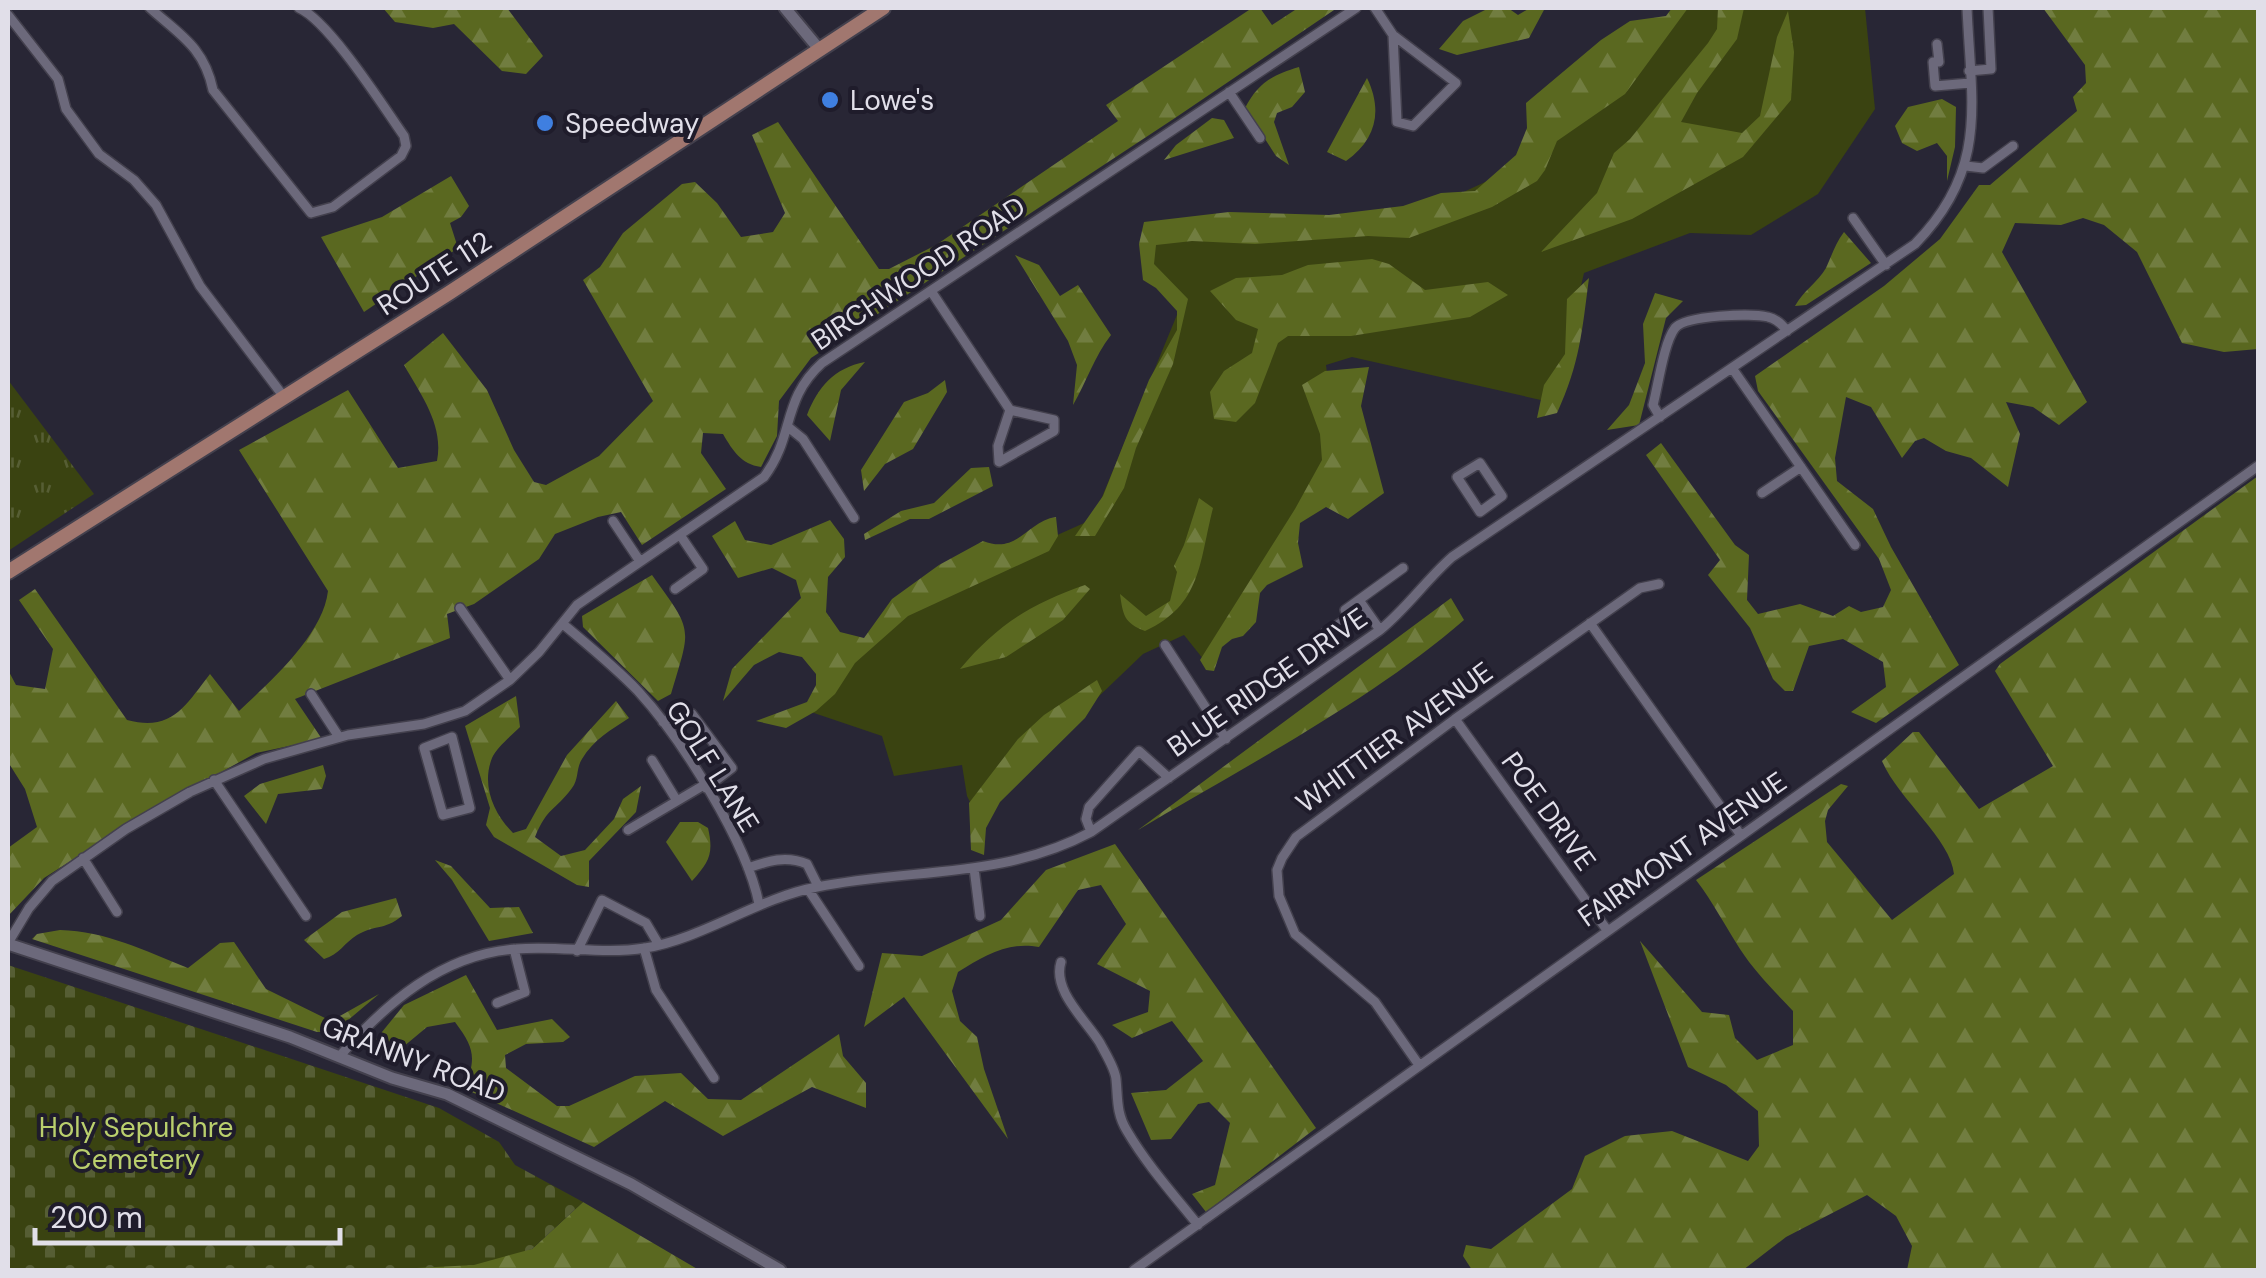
<svg xmlns="http://www.w3.org/2000/svg" width="2266" height="1278" viewBox="0 0 2266 1278" font-family="'DM Sans',sans-serif">
<style>
.grass{fill:#3a4311}
.forest{fill:url(#forest-firs)}
.cemetery{fill:url(#cemetery-stones)}
.park{fill:url(#park-tufts)}
.lines{fill:none;stroke-linecap:round;stroke-linejoin:round}
.minor-casing{stroke:#43404d;stroke-width:12}
.tertiary-casing{stroke:#43404d;stroke-width:15}
.primary-casing{stroke:#43404d;stroke-width:18}
.minor{stroke:#6c697b;stroke-width:9}
.tertiary{stroke:#6c697b;stroke-width:11}
.primary{stroke:#a1776f;stroke-width:14}
.shop-dot{fill:#3f7fe0;stroke:#1f1c2b;stroke-width:4}
.labels{text-anchor:middle;stroke-width:8;stroke-linejoin:round;paint-order:stroke}
.poi-label{font-size:28px;fill:#e1dfe9;stroke:#1f1c2b;text-anchor:start}
.street-label{font-size:28px;fill:#e1dfe9;stroke:#1f1c2b}
.park-label{font-size:28px;fill:#bacf6d;stroke:#1f1c2b}
</style>
<defs>
<pattern id="forest-firs" width="22" height="20" patternUnits="userSpaceOnUse" patternTransform="scale(2.5)"><rect width="22" height="20" fill="#5a6820"/><path d="M5 1l3.5 6h-7zM16 11l3.5 6h-7z" fill="#717d40"/></pattern>
<pattern id="cemetery-stones" width="16" height="16" patternUnits="userSpaceOnUse" patternTransform="scale(2.5)"><rect width="16" height="16" fill="#3a4311"/><path d="M2 7V4a2 2 0 0 1 4 0v3zM10 15v-3a2 2 0 0 1 4 0v3z" fill="#565e34"/></pattern>
<pattern id="park-tufts" width="24" height="20" patternUnits="userSpaceOnUse" patternTransform="scale(2.5)"><rect width="24" height="20" fill="#3a4311"/><path d="M3 7l-1-3M5 7V3M7 7l1-3M15 17l-1-3M17 17v-4M19 17l1-3" fill="none" stroke="#565e34"/></pattern>
</defs>
<rect width="100%" height="100%" fill="#282635"/>
<path class="grass" d="M1678 8H1865L1875 109 1818 194 1751 235 1690 233 1584 273 1554 403 1352 357 1326 365 1338 461 1208 665 1184 635 1143 654 976 814 967 796 962 765 894 776 882 736 808 711 906 603 1093 519 1181 305 1148 269 1154 234 1414 215 1526 163Z"/>
<path class="forest" d="M383 8H507L543 56 526 74 502 71 454 24 433 28 395 22Z
M1252 8H1260L1272 25 1298 8H1337L1175 118 811 358 779 401 777 436 761 467C741 464 733 451 723 434L703 433 701 453 726 489 642 545 621 512 598 517 555 534 539 559 474 604 447 614 450 638 295 699 322 739 256 753 141 816 44 878 8 916V848L37 827 25 789 8 762V670L16 685 45 689 53 649 19 600 35 589 127 720C172 732 185 706 210 674L239 711C271 681 323 635 328 591L239 450 348 390 398 468 437 461C444 425 421 395 404 365L443 333 487 390 514 450 534 482 546 485 599 456 653 401 583 280 600 267 623 233 682 184 695 182 717 203 741 237 773 232 785 213 752 135 778 122 879 269H889L936 245 1118 121 1106 105Z
M1489 8H1508L1518 15 1530 8H1545L1529 38 1457 55 1439 49 1463 21Z
M1672 8H1688L1625 94 1557 141 1545 170 1537 181 1492 207 1409 238 1368 236 1255 244 1192 241 1156 245 1154 264 1188 299 1173 364 1136 448 1124 488 1095 536H1075L1103 496 1149 380 1177 330V311L1156 288 1143 280 1139 244 1144 222 1229 212 1329 215 1403 206 1441 193 1475 191 1516 155 1527 128 1526 103 1601 40 1630 21 1666 16Z
M1718 8H1744L1737 39 1697 93 1681 122 1742 133 1760 116 1777 37 1788 11 1794 52 1791 100 1743 157 1632 219 1541 252 1597 193 1614 153 1630 139 1708 43 1717 29Z
M2043 8H2258V349L2224 352 2182 343 2137 252 2104 225 2083 218 2061 225 2015 223 2002 252 2087 402 2059 425 2033 407 2006 402 2020 434 2008 487 1971 458 1946 451 1924 438 1915 441 1902 458 1871 407 1846 397 1835 458 1837 481 1873 509 1891 547 1959 665 1876 723 1851 712 1886 687 1883 662 1843 639 1809 646 1793 691H1785L1773 679 1750 628 1708 575 1720 560 1646 455 1661 443 1735 545 1749 555 1747 600 1758 614 1800 604 1833 616 1849 606 1861 612 1883 607 1891 590 1879 559 1758 391 1755 376 1884 286 1940 239 1979 185H1990L2077 111 2073 97 2086 83 2085 65Z
M1299 67 1305 92 1292 107 1277 113 1274 122 1289 165 1276 156 1245 108C1258 83 1272 75 1299 67Z
M1367 78C1383 111 1376 140 1346 161L1327 152Z
M1942 99 1956 107 1955 147 1947 181V156L1937 143 1917 151 1902 143 1895 126 1908 107Z
M1212 118 1224 120 1234 138 1164 160 1176 145Z
M451 176 469 206 461 217 450 223 458 248 364 312 321 237 382 217Z
M1844 232 1871 263 1806 305 1795 306C1803 291 1818 282 1826 268 1832 255 1835 244 1844 232Z
M1015 255 1039 265 1060 296 1078 285 1111 335C1094 357 1087 381 1073 405L1077 365 1068 341Z
M1372 259 1389 264 1425 290 1488 282 1508 295 1470 317 1351 336H1288L1278 343 1255 403 1236 422 1214 419 1210 392 1224 371 1252 353 1258 329 1236 320 1210 291 1236 278 1282 275 1308 265Z
M1589 278C1582 331 1580 363 1557 413L1537 418 1544 385 1565 354 1567 299Z
M1655 293 1683 301 1666 318 1639 425 1607 430 1629 405 1645 363 1643 324Z
M865 362 841 390 830 441 807 415C818 387 834 368 865 362Z
M1369 367 1361 406 1384 493 1348 519 1326 507 1300 523 1298 543 1303 567 1267 585 1260 593 1256 622 1243 636 1232 639 1222 647 1214 671 1206 670 1200 660 1295 509 1322 460 1320 434 1302 385 1325 371Z
M945 380 947 392 913 449 885 464 864 491 861 470 904 402 928 393Z
M989 467 993 486 929 519H910L865 540 864 534 901 511 934 503 971 468Z
M2258 476V1270H1907L1912 1246 1896 1216 1867 1195 1786 1237 1743 1270H1472L1463 1256 1466 1245 1491 1249 1572 1189 1585 1156 1625 1136 1672 1131 1748 1161 1759 1146 1758 1111 1726 1085 1688 1067 1640 941 1702 1012 1729 1015 1735 1038 1757 1060 1793 1045V1011C1774 991 1755 972 1740 949 1725 926 1713 902 1696 880L1841 784 1848 786 1828 810 1825 821 1827 842 1892 920 1954 874C1951 839 1898 799 1882 761L1913 732H1919L1979 809 2053 766 1995 671 2000 664Z
M1199 498 1213 508C1199 562 1202 605 1145 631 1124 623 1123 615 1120 594L1146 616 1170 601 1177 572 1174 566 1184 545Z
M1056 517 1058 536 1049 551 908 616 855 663 835 694 816 711 786 728 756 721 807 702 816 685V674L802 657 779 652 754 665 723 701 732 669 801 598 796 580 772 568 738 578 712 536 735 521 745 540 771 545 830 520 844 539 845 557 828 577 826 612 840 632 864 638 892 599 939 565 983 541C1018 555 1027 521 1056 517Z
M652 575C694 633 691 626 671 694L658 701 583 627 582 616Z
M1085 585 1090 589 1063 620 1006 657 960 669C998 624 1031 604 1085 585Z
M1451 598 1464 620C1372 700 1244 767 1138 830Z
M1097 680 1102 691 1085 718 1000 802 986 828 984 855 971 850 969 803 1018 739 1044 715Z
M516 696 520 727C512 735 497 747 492 758 481 786 494 814 513 833L526 829 567 755 616 701 629 718C612 729 593 740 582 759 576 768 579 779 572 788 554 812 548 806 535 837L561 856 585 850 614 819 623 799 641 786 636 812 589 861V887L577 885 494 837 486 825 490 808 465 726Z
M323 765 326 776 322 789 278 794 266 824 244 796 260 784Z
M680 822H698L708 828C714 854 709 862 692 881L666 842Z
M1115 844 1316 1128 1206 1212 1192 1194 1215 1185 1230 1123 1209 1102 1198 1104 1171 1139 1151 1140 1131 1093 1166 1090 1203 1061 1172 1021 1132 1038 1112 1025 1148 1012 1150 991 1097 964 1126 924 1101 885 1078 890 1039 947C1008 941 984 956 958 972L952 991 960 1021 977 1037 984 1069 1008 1139 904 997 864 1027 882 953 922 956 1001 920 1046 870Z
M435 860 451 866 490 908 519 907 533 933 489 941 452 880Z
M396 898 402 916C383 931 376 924 357 935 345 942 339 955 324 959L304 940 342 912Z
M60 930C106 931 145 951 188 968L220 943 234 942 266 989 331 1021 379 994 334 1032H317L32 939 37 934Z
M466 975 497 1030 552 1019 570 1037 563 1042 526 1044 505 1055 506 1068 557 1106H569L635 1076 681 1073 708 1099 741 1100 839 1034 843 1056 866 1083V1108L812 1087 723 1136 665 1101 594 1147 465 1089C476 1057 475 1049 455 1022L427 1027 391 1057 373 1043 404 1005Z
M583 1202 699 1270H379L532 1249Z"/>
<path class="cemetery" d="M8 965 439 1108 499 1142 515 1165 583 1202 532 1249 474 1265 379 1270H8Z"/>
<path class="park" d="M8 380 94 494 8 551Z"/>
<g class="lines">
<defs>
<path id="minor" d="M150 8C180 35 204 47 213 90L311 213 333 207 401 156 406 146 404 136C383 106 329 21 299 8
M1375 8 1393 35
M8 15 58 79 66 109 99 154 134 180 156 205 200 286 284 397
M1393 35 1456 83 1413 126 1397 122Z
M1937 44 1939 62H1933L1935 86 1970 83
M1969 71 1991 69 1988 8
M1229 92 1260 138
M1966 166 1983 168 2013 146
M1853 218 1886 265
M931 291 1010 410 998 446 999 462 1054 431V420L1010 410
M1732 368 1855 545
M1660 417 1653 405C1658 386 1664 342 1675 328 1686 315 1752 313 1768 317 1777 319 1782 324 1787 331
M787 426 803 439 854 518
M1480 463 1502 496 1480 512 1457 477Z
M1762 493 1801 467
M613 521 639 560
M675 589 703 569 680 535
M1359 600 1380 630
M460 608 510 680
M1590 623 1740 834
M563 624C589 646 615 667 638 691 681 738 747 842 759 904
M1325 633 1350 617 1345 610 1403 568
M1165 645 1226 739
M311 694 339 737
M1455 719 1607 930
M663 722 681 712 692 714 732 768 706 788
M452 737 470 808 443 815 424 748Z
M652 760 677 801
M214 780 306 916
M628 830 704 785
M1091 832 1086 819 1089 807 1139 751 1169 778
M83 858 117 912
M748 868C768 861 786 855 807 864L818 886
M974 868 980 916
M808 889 859 966
M8 943 29 908 52 881 126 829 190 792 264 759 348 735 424 724 465 711 510 680 539 652 577 605 764 477C795 436 781 400 822 363L1356 8
M644 948 656 990 714 1078
M577 951 602 900 646 923 659 945
M1061 962C1052 991 1086 1020 1100 1043 1105 1053 1115 1068 1116 1079 1118 1098 1116 1113 1127 1131 1147 1165 1174 1195 1198 1225
M497 1003 525 992 514 949
M339 1057C385 1004 442 954 516 949 559 945 602 955 645 948 702 939 758 898 817 887 911 868 1003 879 1091 832L1380 630C1407 608 1426 580 1452 557L1915 244C1989 169 1971 103 1967 8
M1419 1065 1375 1002 1295 934 1279 896 1277 870 1282 858 1296 837 1455 719 1640 588 1659 584
M1134 1270 2258 466"/>
<path id="tertiary" d="M785 8 819 49
M8 944 290 1037 392 1078 447 1094 631 1184 780 1270"/>
<path id="primary" d="M8 572 449 293 883 8"/>
</defs>
<use href="#minor" class="minor-casing"/>
<use href="#tertiary" class="tertiary-casing"/>
<use href="#primary" class="primary-casing"/>
<use href="#minor" class="minor"/>
<use href="#tertiary" class="tertiary"/>
<use href="#primary" class="primary"/>
</g>
<g class="shop-dot">
<circle cx="830" cy="100" r="10"/>
<circle cx="545" cy="123" r="10"/>
</g>
<g class="labels">
<g class="poi-label">
<text x="850" y="110">Lowe's</text>
<text x="565" y="133">Speedway</text>
</g>
<g class="street-label">
<text transform="translate(434 273) rotate(-33)" y="10">ROUTE 112</text>
<text transform="translate(918 273) rotate(-34)" y="10">BIRCHWOOD ROAD</text>
<text transform="translate(1267 682) rotate(-35)" y="10">BLUE RIDGE DRIVE</text>
<text transform="translate(1394 737) rotate(-36)" y="10">WHITTIER AVENUE</text>
<text transform="translate(713 766) rotate(58)" y="10">GOLF LANE</text>
<text transform="translate(1549 811) rotate(54)" y="10">POE DRIVE</text>
<text transform="translate(1682 849) rotate(-35)" y="10">FAIRMONT AVENUE</text>
<text transform="translate(414 1059) rotate(21)" y="10">GRANNY ROAD</text>
</g>
<g class="park-label">
<text x="136" y="1137">Holy Sepulchre<tspan x="136" dy="32">Cemetery</tspan></text>
</g>
</g>
<rect width="2266" height="1278" fill="none" stroke="#e1dfe9" stroke-width="20"/>
<path d="M35 1228v15h305v-15" fill="none" stroke="#e1dfe9" stroke-width="5"/>
<text x="50" y="1228" font-size="30" fill="#e1dfe9" stroke="#1f1c2b" stroke-width="8" paint-order="stroke">200 m</text>
</svg>
